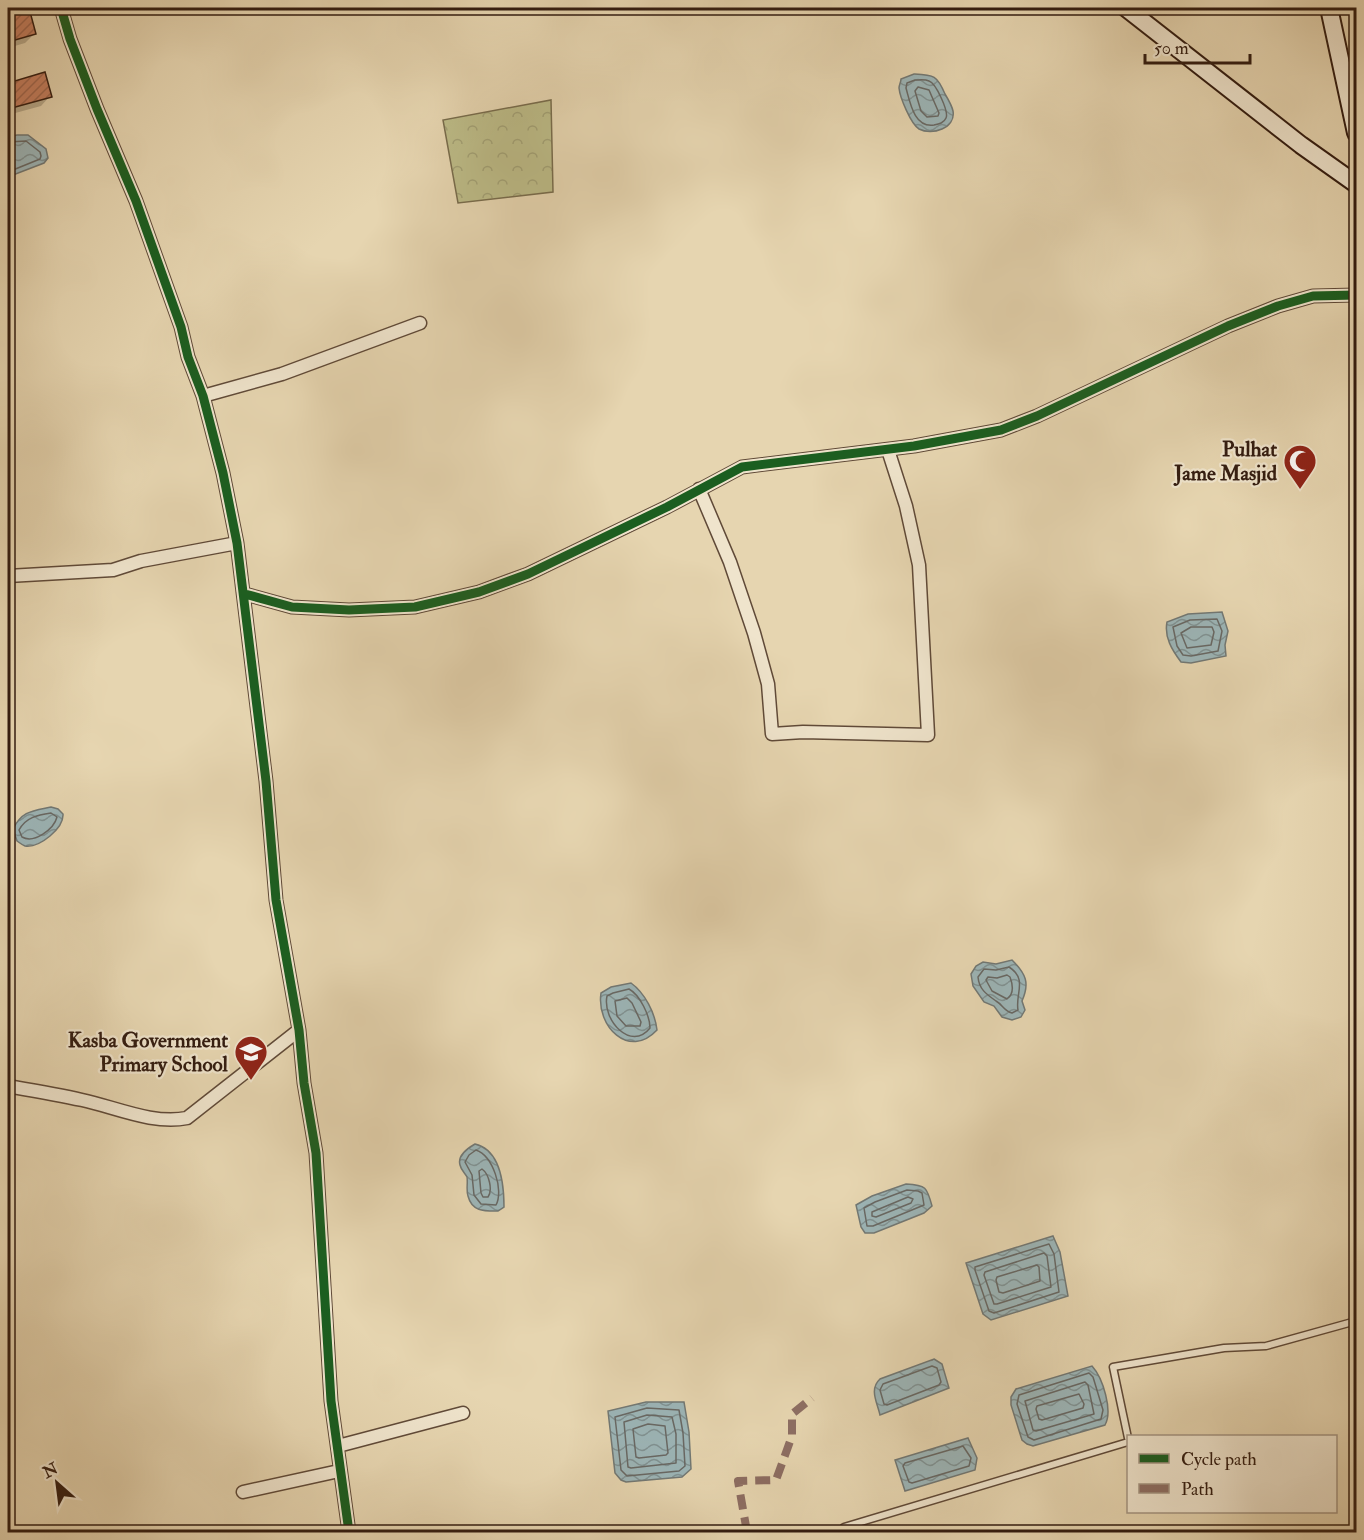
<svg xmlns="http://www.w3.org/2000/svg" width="1364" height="1540" viewBox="0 0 1364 1540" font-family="'IM FELL Double Pica',serif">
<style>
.park{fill:url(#park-crowns);stroke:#786c4c;stroke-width:1.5}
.water{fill:url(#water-waves);stroke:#727874;stroke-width:1.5}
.shadow{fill:#0003}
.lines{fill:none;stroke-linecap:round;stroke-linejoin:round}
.shore{stroke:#686864;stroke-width:1.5}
.building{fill:url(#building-hatch);stroke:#331c10;stroke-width:1.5}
.lane-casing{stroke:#604a38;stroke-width:9}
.street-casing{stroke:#604a38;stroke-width:15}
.secondary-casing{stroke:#331c10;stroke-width:20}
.lane{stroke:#efe4cc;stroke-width:6}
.street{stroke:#efe4cc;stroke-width:12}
.secondary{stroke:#efe4cc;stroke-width:16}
.quiet{stroke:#8d6e63;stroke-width:8;stroke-dasharray:15 8;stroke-linecap:butt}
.cycleway-casing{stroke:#efe4cc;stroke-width:13}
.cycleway{stroke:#1b5e20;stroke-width:9}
.labels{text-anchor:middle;stroke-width:4.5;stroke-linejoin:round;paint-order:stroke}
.poi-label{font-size:21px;font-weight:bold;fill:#331c10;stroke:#efe4cc;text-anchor:end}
</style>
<defs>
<pattern id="park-crowns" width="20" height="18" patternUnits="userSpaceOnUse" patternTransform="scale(1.5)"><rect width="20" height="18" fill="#bcbb87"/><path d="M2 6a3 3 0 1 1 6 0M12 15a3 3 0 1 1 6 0" fill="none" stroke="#a2a074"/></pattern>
<pattern id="water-waves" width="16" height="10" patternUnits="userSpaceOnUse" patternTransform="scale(1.5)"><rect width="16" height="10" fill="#9cb5b7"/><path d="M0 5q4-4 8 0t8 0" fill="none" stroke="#809293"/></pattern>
<pattern id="building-hatch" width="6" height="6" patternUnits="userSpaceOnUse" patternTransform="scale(1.5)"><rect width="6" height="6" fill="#c67f60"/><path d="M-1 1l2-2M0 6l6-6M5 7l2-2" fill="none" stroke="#a1674e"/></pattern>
</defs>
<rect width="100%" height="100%" fill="#e6d5b0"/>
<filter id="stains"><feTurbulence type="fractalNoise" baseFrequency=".00333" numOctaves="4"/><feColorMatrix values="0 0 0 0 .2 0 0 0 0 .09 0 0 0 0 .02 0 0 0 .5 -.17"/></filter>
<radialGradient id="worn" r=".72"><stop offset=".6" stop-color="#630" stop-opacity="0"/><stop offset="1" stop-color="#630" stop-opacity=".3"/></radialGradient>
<path class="park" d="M551 100 553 192 458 203 443 120Z"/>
<path class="water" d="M914 74C934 75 937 75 945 94 948 99 952 106 953 111 956 128 932 136 919 129 911 124 900 98 899 88 899 85 901 82 901 79Z
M17 135H28L46 149 48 158 44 163 8 177V137Z
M1222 612 1228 631 1225 645 1226 656 1191 663 1181 662C1172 650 1164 637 1167 622L1188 614Z
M51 807 58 809 63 814C64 828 40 848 25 846 22 845 20 843 17 841L13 829C22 811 32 811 51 807Z
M1012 960C1026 974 1030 983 1022 1001L1025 1010 1021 1017 1012 1020 1002 1017 994 1006 984 1002 973 986 971 974 976 966 983 962 996 964Z
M631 983C645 993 655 1013 657 1030 629 1060 596 1026 601 993L611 987Z
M475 1144C501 1150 504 1184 504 1207L498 1211C485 1211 472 1212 468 1196 466 1190 468 1183 467 1177 465 1173 461 1170 460 1165 457 1155 468 1148 475 1144Z
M906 1184C926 1185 927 1187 932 1206L924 1213 874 1233H865L861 1227 856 1205 872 1196Z
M1053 1236 1060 1252 1068 1296 991 1320 983 1314 966 1263Z
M934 1359 942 1364 949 1388 880 1415C877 1402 869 1389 880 1379Z
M1092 1366C1103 1378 1113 1411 1105 1425L1033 1446 1027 1444 1022 1440 1011 1405V1397L1016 1389Z
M646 1402H684L689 1432 691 1469 682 1477 626 1482 621 1480 615 1473 608 1411Z
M968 1438 977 1458 975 1470 905 1491 895 1460Z"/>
<path class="shadow" d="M8 8H28L34 34 25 43 8 48Z
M44 74 50 96 41 106 8 115V84Z"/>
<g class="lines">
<path class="shore" d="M915 80C919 80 925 79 929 81 936 83 949 112 946 118 944 123 939 124 934 125 914 128 910 102 906 88L907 83Z
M918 87 929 90 939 113 938 116 927 117 921 111 915 91Z
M8 142 26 141 40 152 41 156 40 159 8 172
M1217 619 1222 631 1218 651 1191 656 1183 655 1177 646 1173 627 1190 620Z
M1191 627H1212L1214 632 1211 645 1187 648 1181 633Z
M51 813 57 817C54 829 34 844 22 837L19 830C26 817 38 815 51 813Z
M1009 967C1028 979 1015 994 1018 1010L1012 1013C1004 1011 1003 1005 996 1001 986 994 979 989 978 977L984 969 996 970Z
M1007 975 1010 977C1013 985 1014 994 1007 999L992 991 986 980 988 977 997 978Z
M629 989C640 995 650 1016 650 1028 631 1052 602 1020 607 996L613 993Z
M627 998 632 1003 641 1022 640 1026H626L617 1016 615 1001Z
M476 1150C493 1156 504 1190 496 1205L481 1204 474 1195 472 1175 465 1162 469 1155Z
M482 1169C489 1174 493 1190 488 1197H483L481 1193 479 1171Z
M907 1190 918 1191 922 1193 924 1205 873 1226H867L864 1208 875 1202Z
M908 1197 913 1199 911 1203 876 1217 872 1216V1212Z
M1049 1244 1054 1254 1059 1292 994 1313 989 1311 975 1270V1267Z
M1044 1253 1047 1256 1051 1287 997 1304H994L984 1275 985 1272Z
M1037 1265 1039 1267 1040 1281 1003 1293 999 1292 996 1280 997 1277Z
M932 1366 937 1368 941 1382 939 1385 887 1405 884 1404 880 1390 883 1384Z
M1089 1373 1093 1377 1103 1410 1101 1419 1034 1440 1028 1437 1017 1404 1019 1395Z
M1085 1382 1088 1385 1094 1414 1036 1431 1033 1430 1025 1401Z
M1079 1394 1084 1404 1083 1408 1042 1420 1039 1419 1036 1409 1037 1406Z
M647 1408 679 1410 683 1433 685 1466 679 1471 627 1476 621 1470 615 1417Z
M647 1415 672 1417 676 1434V1463L631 1468 628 1467 624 1422Z
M648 1424 665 1426 668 1453 666 1455 639 1458 636 1457 633 1429Z
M963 1446 971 1458 969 1466 912 1483 909 1482 903 1466 905 1463Z"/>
</g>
<path class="building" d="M8 8H29L36 34 8 42Z
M45 72 52 97 8 109V83Z"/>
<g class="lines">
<defs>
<path id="lane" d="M1128 1438 1113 1367 1224 1348 1266 1346 1356 1321
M845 1532 844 1527 1128 1442"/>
<path id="street" d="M61 8 70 39 97 109 136 201 181 327 188 357 203 396 223 473 237 543 266 781 276 900 299 1030 304 1083 316 1153 331 1401 349 1532
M203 396 282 374 420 323
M699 489 730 562 754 633 768 684 772 734 803 732 928 735 919 565 906 506 888 450
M8 576 113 570 141 561 237 543
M245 594 292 607 349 610 415 607 479 592 528 574 667 507 742 467 914 446 1001 430 1037 416 1228 326 1278 306 1313 296 1356 295
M8 1084 13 1087C36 1091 59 1095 82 1100 115 1107 153 1125 187 1118L299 1030
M338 1446 463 1413
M243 1492 339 1471"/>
<path id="secondary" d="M1126 8 1301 145 1356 184
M1329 8 1356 133"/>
</defs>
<use href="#lane" class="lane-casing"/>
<use href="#street" class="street-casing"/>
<use href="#secondary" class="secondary-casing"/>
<use href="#lane" class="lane"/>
<use href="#street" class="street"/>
<use href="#secondary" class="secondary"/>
<path class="quiet" d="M747 1532 738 1481 776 1480 792 1436V1414L812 1398"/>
<defs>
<path id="cycleway" d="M61 8 70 39 97 109 136 201 181 327 188 357 203 396 223 473 237 543 266 781 276 900 299 1030 304 1083 316 1153 331 1401 349 1532
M245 594 292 607 349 610 415 607 479 592 528 574 667 507 742 467 914 446 1001 430 1037 416 1228 326 1278 306 1313 296 1356 295"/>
</defs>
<use href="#cycleway" class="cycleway-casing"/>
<use href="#cycleway" class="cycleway"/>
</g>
<defs>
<symbol id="mosque-pin" viewBox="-11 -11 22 30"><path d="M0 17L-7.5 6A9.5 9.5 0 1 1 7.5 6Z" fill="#8f2418" stroke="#efe4cc"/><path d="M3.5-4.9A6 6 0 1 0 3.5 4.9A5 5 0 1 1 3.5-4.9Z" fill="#fff"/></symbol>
<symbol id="school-pin" viewBox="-11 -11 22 30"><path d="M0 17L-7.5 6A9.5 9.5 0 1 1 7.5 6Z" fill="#8f2418" stroke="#efe4cc"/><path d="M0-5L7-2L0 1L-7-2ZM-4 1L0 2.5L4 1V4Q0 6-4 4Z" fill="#fff"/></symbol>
</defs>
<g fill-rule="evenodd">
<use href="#mosque-pin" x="1281" y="442" width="38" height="52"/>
<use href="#school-pin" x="232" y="1033" width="38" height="52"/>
</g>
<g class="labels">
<g class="poi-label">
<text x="1277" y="456">Pulhat<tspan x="1277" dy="24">Jame Masjid</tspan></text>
<text x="228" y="1047">Kasba Government<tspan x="228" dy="24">Primary School</tspan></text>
</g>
</g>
<rect width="1364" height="1540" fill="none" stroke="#e6d5b0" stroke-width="30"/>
<rect x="9" y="9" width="1346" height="1522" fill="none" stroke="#331c10" stroke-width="3"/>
<rect x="15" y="15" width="1334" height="1510" fill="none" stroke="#331c10" stroke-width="1.5"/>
<rect x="1127" y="1435" width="210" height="78" fill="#efe4cc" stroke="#a49481" stroke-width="1.5"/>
<rect x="1139" y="1454" width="30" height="9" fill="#1b5e20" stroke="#a49481" stroke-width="1.5"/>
<text x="1181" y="1465" font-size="18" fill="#331c10">Cycle path</text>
<rect x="1139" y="1484" width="30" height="9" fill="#8d6e63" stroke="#a49481" stroke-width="1.5"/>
<text x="1181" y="1495" font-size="18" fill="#331c10">Path</text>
<g transform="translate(57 1483) rotate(332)" stroke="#efe4cc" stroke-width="4.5" paint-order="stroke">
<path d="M0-4.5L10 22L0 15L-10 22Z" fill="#331c10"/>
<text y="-9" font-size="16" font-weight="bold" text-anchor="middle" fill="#331c10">N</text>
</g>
<path d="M1145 54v9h105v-9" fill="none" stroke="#331c10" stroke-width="3"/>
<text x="1154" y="54" font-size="18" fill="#331c10" stroke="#efe4cc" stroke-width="4.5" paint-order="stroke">50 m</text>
<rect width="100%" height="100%" filter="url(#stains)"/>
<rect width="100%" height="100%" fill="url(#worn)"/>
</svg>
